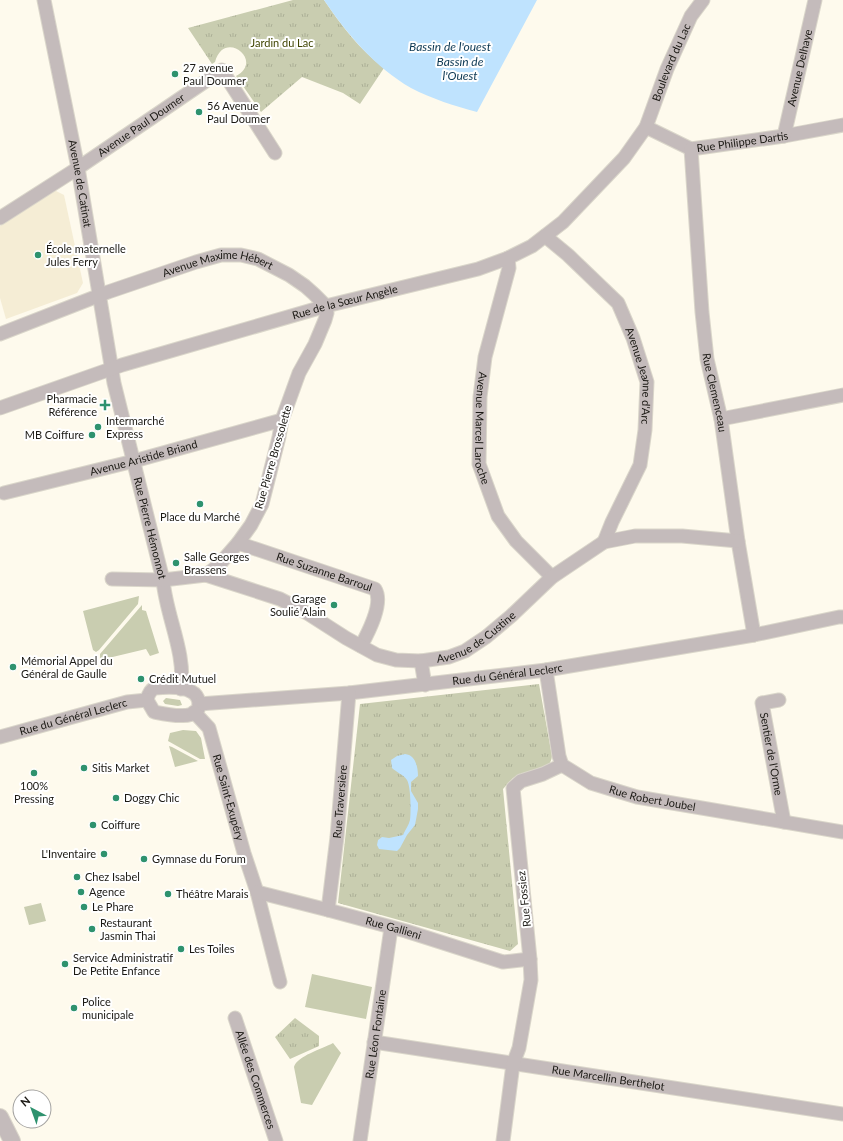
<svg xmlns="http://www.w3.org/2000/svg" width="843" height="1141" viewBox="0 0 843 1141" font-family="Lato,sans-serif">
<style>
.built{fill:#f5edd5}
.green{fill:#c9cdb0}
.park{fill:url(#park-tufts)}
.water{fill:#bfe3fe}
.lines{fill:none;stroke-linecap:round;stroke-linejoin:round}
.minor-casing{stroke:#dad6ca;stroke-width:15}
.tertiary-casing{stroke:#dad6ca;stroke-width:18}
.minor{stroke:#c4bbbb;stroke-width:13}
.tertiary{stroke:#c4bbbb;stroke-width:16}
.poi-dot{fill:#2e926e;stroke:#fff;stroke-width:1.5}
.labels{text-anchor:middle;stroke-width:4;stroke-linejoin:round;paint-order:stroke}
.park-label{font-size:11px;fill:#414603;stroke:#fff}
.street-label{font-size:11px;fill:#1b1914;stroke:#fff}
.poi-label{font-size:11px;fill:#1b1914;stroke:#fff;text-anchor:start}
.water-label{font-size:12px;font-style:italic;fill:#0b3752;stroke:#fff}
</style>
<defs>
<pattern id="park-tufts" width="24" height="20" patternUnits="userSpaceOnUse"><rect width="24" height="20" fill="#c9cdb0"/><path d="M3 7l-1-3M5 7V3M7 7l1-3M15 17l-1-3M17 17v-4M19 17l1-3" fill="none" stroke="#acaf96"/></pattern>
</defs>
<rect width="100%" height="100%" fill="#fefaed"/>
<path class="built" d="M54 190 64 195 83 283 77 293 6 319 0 298V226Z"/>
<path class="green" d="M139 596 138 604 99 650 96 652 93 650 83 611Z
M142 605V610L146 611 159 653 150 656 146 649 100 660V654Z
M166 698 180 700 182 705 178 706 165 704 163 701Z
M183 730 196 731 201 738 205 759H200L168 741 170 733Z
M169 746 172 747 198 761 175 767Z
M41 903 46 921 29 925 24 907Z
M312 974 372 987 366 1019 305 1007Z
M333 1043 341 1053 312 1105 301 1103 294 1067C297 1056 322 1049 333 1043Z"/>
<path class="park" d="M293 0H324C341 25 360 50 384 68L360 104 343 93 302 77 261 112 236 76C265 61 224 28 215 62L212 64 188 28Z
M539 684 552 756C551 762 550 764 545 767L513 778 503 789 518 944 510 951 338 903 360 704Z
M295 1018 319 1036V1046L290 1059 275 1037Z"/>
<path class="water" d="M324 0H537L477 112C455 106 432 99 411 88 375 67 347 34 324 0Z
M405 754C416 755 418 768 418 776L411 782V791L418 803V809L415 825 407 835 400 848 397 851 379 849 377 845 378 840 382 837 389 838 403 835C405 830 409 825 410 820 411 812 411 787 407 780 404 775 396 772 392 768L391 760 397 756Z"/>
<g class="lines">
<defs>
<g id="minor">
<path id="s1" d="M44 0 78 168 114 383 163 580C166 616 186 652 181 689"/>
<path id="s2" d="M646 127 691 149 784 136 843 125"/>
<path id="s3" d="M784 136 815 0"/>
<path id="s4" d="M691 149 702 312 707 359 721 419 738 541 754 635"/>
<path id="s5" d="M0 218 78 168 222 70 275 153"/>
<path id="s6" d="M545 236 568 255 618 303 633 338 647 382 645 430 640 465 612 522 604 542"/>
<path id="s7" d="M508 258 509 268 485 357 480 397 479 464 498 516 516 541 552 577"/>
<path id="s8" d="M0 334 108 292 196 262 221 255H241L258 259 289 275 305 286 314 294 326 306 327 313 325 320 315 344 299 373 282 420 279 437 262 504 251 525 238 543 218 566 206 575 163 580 112 579"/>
<path id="s9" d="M0 408 122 365 326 306 478 269 508 258 532 246 563 222 624 158 646 127 667 69 691 16 703 0"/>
<path d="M721 419 843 395"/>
<path id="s10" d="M4 493 134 461 282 420"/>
<path id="s11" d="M238 543 375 589C384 603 368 633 361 646"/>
<path id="s12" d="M206 575 280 599 307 613 346 638 377 655 396 660 421 661 449 657 465 651 486 637 511 616 552 577 604 542 635 536H682L738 541"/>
<path d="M421 661 425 685"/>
<path id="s13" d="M546 670 559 756 562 765 591 783 637 797 843 832"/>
<path d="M155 688C166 687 183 686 192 692 196 694 198 698 199 702 202 723 164 714 154 712L147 700C148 695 150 690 155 688Z"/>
<path id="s14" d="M779 700 762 703 784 822"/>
<path id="s15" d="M199 704 349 693 546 670 754 635 839 617H843"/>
<path id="s16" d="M194 712 209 728 244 853 257 892 280 982"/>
<path id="s17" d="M0 737 127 702 147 700"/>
<path id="s18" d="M257 892 328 910 406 931 503 962 530 959"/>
<path id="s19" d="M328 910 337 837 349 693"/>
<path id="s20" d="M235 1018 276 1141"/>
<path id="s21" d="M374 1042 843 1114"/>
<path id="s22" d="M360 1141 391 928"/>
<path d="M503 1141 513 1064 519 1048 531 980 530 959 513 788 521 781 543 774 562 765"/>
</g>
<path id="tertiary" d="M0 1117 12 1141"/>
</defs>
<use href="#minor" class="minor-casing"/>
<use href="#tertiary" class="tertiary-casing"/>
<use href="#minor" class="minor"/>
<use href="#tertiary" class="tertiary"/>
</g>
<g class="poi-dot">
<circle cx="175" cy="74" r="4"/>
<circle cx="199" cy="112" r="4"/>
<circle cx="38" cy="255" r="4"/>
<path d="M103 399h4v4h4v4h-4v4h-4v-4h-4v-4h4z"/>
<circle cx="98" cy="427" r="4"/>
<circle cx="92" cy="435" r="4"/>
<circle cx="200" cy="504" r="4"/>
<circle cx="176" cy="563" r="4"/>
<circle cx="334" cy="605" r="4"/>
<circle cx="13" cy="667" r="4"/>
<circle cx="141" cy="679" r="4"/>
<circle cx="84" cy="768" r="4"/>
<circle cx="34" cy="773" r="4"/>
<circle cx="116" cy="798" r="4"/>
<circle cx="93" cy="825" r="4"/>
<circle cx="104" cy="854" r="4"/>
<circle cx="144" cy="859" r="4"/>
<circle cx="77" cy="877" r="4"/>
<circle cx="81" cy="892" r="4"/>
<circle cx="168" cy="894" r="4"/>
<circle cx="84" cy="907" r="4"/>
<circle cx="92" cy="929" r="4"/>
<circle cx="181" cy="949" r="4"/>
<circle cx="65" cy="964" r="4"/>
<circle cx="74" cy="1008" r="4"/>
</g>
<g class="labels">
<g class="park-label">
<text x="282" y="47">Jardin du Lac</text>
</g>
<g class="street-label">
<text dy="4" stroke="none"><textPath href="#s9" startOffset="792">Boulevard du Lac</textPath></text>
<text dy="4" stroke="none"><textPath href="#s3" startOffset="70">Avenue Delhaye</textPath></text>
<text dy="4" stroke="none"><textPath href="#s5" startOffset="169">Avenue Paul Doumer</textPath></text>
<text dy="4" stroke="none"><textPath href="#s2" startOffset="102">Rue Philippe Dartis</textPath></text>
<text dy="4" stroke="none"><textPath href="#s1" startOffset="187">Avenue de Catinat</textPath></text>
<text dy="4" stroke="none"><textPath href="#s8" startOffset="231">Avenue Maxime Hébert</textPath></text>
<text dy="4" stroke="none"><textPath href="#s9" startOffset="361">Rue de la Sœur Angèle</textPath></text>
<text dy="4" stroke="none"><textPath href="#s6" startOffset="176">Avenue Jeanne d'Arc</textPath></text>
<text dy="4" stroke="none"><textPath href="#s4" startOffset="245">Rue Clemenceau</textPath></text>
<text dy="4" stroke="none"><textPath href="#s7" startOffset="174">Avenue Marcel Laroche</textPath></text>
<text dy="4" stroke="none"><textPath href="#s10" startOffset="144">Avenue Aristide Briand</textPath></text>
<text transform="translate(273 457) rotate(-74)" y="4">Rue Pierre Brossolette</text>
<text dy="4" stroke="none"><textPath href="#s1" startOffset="539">Rue Pierre Hémonnot</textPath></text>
<text dy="4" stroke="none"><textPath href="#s11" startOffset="91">Rue Suzanne Barroul</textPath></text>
<text dy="4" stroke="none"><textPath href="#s12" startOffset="296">Avenue de Custine</textPath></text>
<text dy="4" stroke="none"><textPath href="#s15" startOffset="310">Rue du Général Leclerc</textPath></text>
<text dy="4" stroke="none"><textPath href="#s17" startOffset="76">Rue du Général Leclerc</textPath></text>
<text dy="4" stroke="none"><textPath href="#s14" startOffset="69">Sentier de l'Orme</textPath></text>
<text dy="4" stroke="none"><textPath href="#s16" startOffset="94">Rue Saint-Exupéry</textPath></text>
<text dy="4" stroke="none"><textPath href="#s13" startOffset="194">Rue Robert Joubel</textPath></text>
<text dy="4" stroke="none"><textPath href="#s19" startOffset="109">Rue Traversière</textPath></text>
<text transform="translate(524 899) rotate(-96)" y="4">Rue Fossiez</text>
<text dy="4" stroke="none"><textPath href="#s18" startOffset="141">Rue Gallieni</textPath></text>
<text dy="4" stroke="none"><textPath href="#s22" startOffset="108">Rue Léon Fontaine</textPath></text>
<text dy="4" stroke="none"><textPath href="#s21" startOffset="237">Rue Marcellin Berthelot</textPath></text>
<text dy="4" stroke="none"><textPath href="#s20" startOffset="65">Allée des Commerces</textPath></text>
</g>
<g class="poi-label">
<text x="183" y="72">27 avenue<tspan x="183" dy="13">Paul Doumer</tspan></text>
<text x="207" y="110">56 Avenue<tspan x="207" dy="13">Paul Doumer</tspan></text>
<text x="46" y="253">École maternelle<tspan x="46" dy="13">Jules Ferry</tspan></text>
<text x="97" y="403" text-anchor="end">Pharmacie<tspan x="97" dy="13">Référence</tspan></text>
<text x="106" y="425">Intermarché<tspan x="106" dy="13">Express</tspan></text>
<text x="84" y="439" text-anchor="end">MB Coiffure</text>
<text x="200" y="521" text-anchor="middle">Place du Marché</text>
<text x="184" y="561">Salle Georges<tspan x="184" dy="13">Brassens</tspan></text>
<text x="326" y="603" text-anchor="end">Garage<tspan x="326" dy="13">Soulié Alain</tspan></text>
<text x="21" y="665">Mémorial Appel du<tspan x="21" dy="13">Général de Gaulle</tspan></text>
<text x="149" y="683">Crédit Mutuel</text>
<text x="92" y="772">Sitis Market</text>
<text x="34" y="790" text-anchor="middle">100%<tspan x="34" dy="13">Pressing</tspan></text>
<text x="124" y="802">Doggy Chic</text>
<text x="101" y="829">Coiffure</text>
<text x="96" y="858" text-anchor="end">L'Inventaire</text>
<text x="152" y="863">Gymnase du Forum</text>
<text x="85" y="881">Chez Isabel</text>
<text x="89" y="896">Agence</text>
<text x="176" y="898">Théâtre Marais</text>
<text x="92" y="911">Le Phare</text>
<text x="100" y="927">Restaurant<tspan x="100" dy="13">Jasmin Thai</tspan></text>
<text x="189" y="953">Les Toiles</text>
<text x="73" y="962">Service Administratif<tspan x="73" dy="13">De Petite Enfance</tspan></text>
<text x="82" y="1006">Police<tspan x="82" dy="13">municipale</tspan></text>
</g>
<g class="water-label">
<text x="450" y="51">Bassin de l'ouest</text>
<text x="460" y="66">Bassin de<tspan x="460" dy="14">l'Ouest</tspan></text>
</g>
</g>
<g transform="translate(32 1109) rotate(319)"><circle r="19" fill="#ffffff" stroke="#a4a3a1"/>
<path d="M0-3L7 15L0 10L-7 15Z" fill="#2e926e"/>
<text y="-6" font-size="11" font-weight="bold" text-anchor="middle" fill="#1b1914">N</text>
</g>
</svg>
